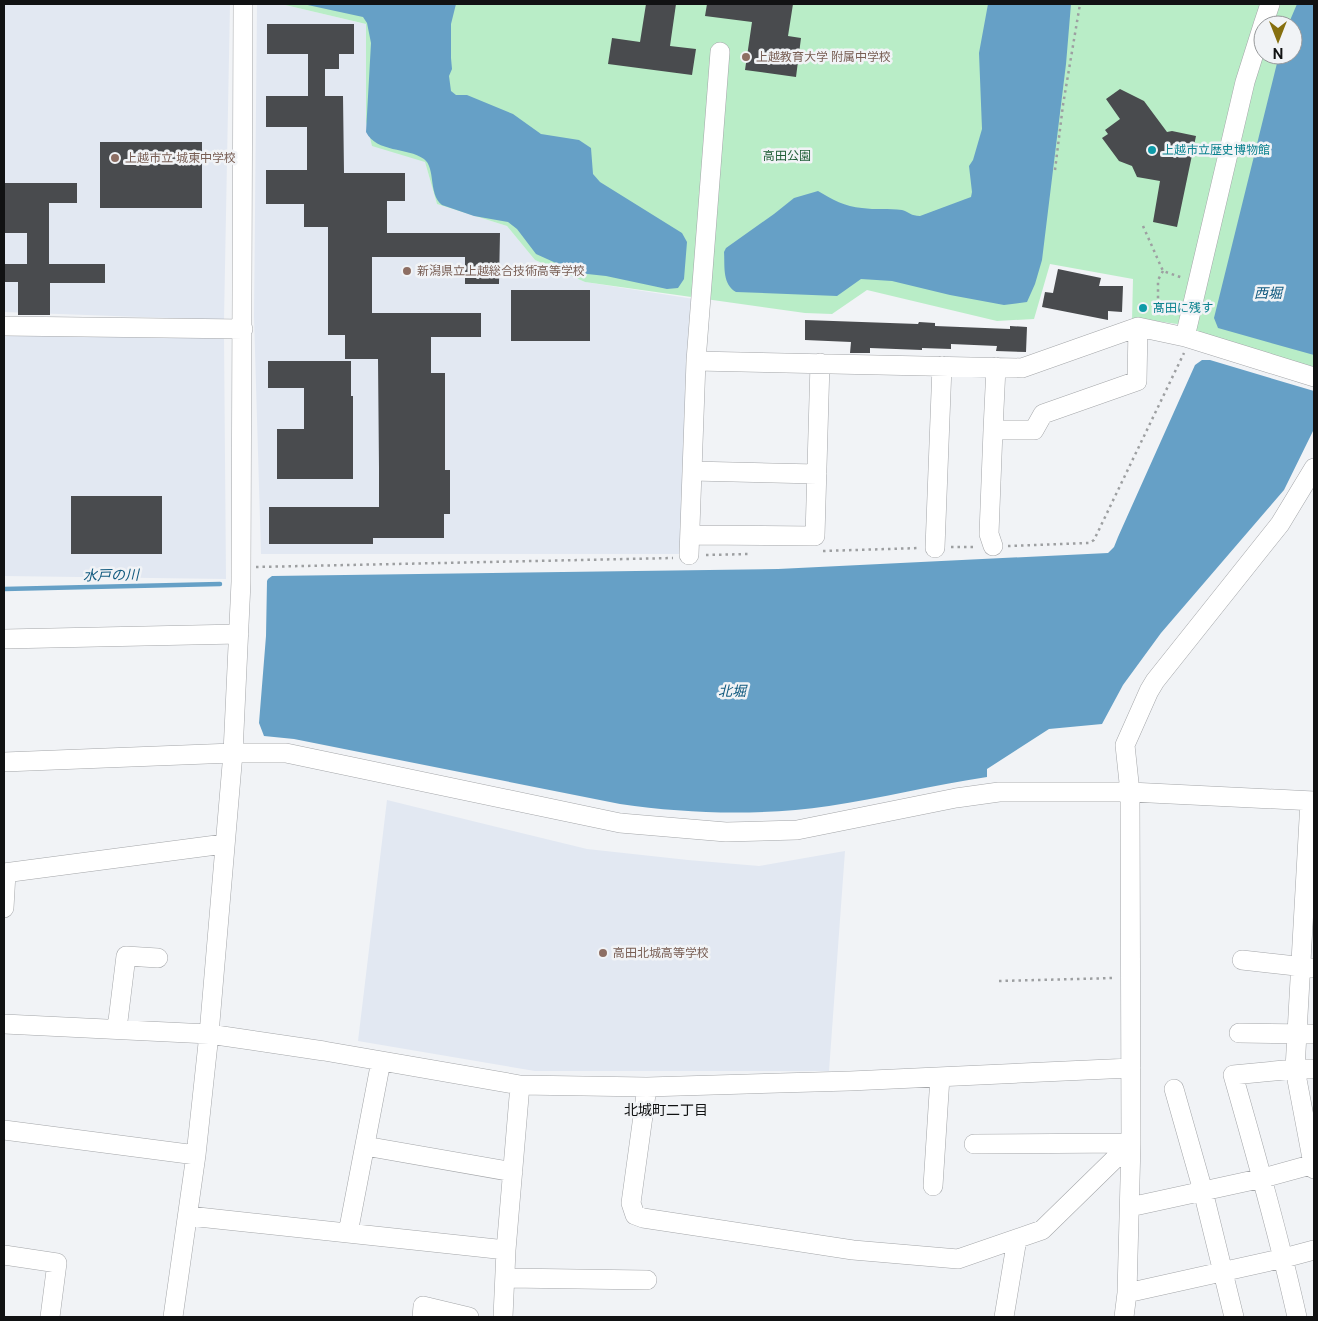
<svg xmlns="http://www.w3.org/2000/svg" width="1318" height="1321" viewBox="0 0 1318 1321" font-family="'Public Sans','Noto Sans JP',sans-serif">
<style>
.built{fill:#e2e8f2}
.green{fill:#b9edc7;fill-rule:evenodd}
.water{fill:#66a0c6}
.lines{fill:none;stroke-linecap:round;stroke-linejoin:round}
.stream{stroke:#66a0c6;stroke-width:4.5}
.building{fill:#494b4e}
.minor-casing{stroke:#a4a6a9;stroke-width:20}
.path{stroke:#9d9fa1;stroke-width:2.5;stroke-dasharray:2.5 4;stroke-linecap:butt}
.minor{stroke:#fff;stroke-width:19}
.education-dot{fill:#8d6e63;stroke:#f1f3f6;stroke-width:2}
.culture-dot{fill:#0f9aa8;stroke:#f1f3f6;stroke-width:2}
.labels{text-anchor:middle;stroke-width:5;stroke-linejoin:round;paint-order:stroke}
.education-label{font-size:12px;fill:#785e54;stroke:#f1f3f6;text-anchor:start}
.culture-label{font-size:12px;fill:#0d838f;stroke:#f1f3f6;text-anchor:start}
.park-label{font-size:12px;fill:#1e5c36;stroke:#f1f3f6}
.water-label{font-size:14px;font-style:italic;fill:#115a7f;stroke:#f1f3f6}
.neighbourhood-label{font-size:14px;fill:#111213;stroke:#f1f3f6}
</style>
<rect width="100%" height="100%" fill="#f1f3f6"/>
<path class="built" d="M4 4H230L224 320 4 312Z
M257 4H281L366 24V121L425 162 437 204 507 226 535 260 585 282 694 299 685 554H261L254 317Z
M4 335 224 336 226 579 4 576Z
M387 800 587 849 688 860 759 866 845 851 829 1071H535L358 1041Z"/>
<path class="green" d="M281 4H1314V370L1203 338 1177 324 1142 319 1132 321 1133 279 1050 264 1034 319 997 321 867 290 832 314 805 313 585 282 535 260 507 226 437 204 425 162 372 146 366 121V24ZM1263 25H1293V55H1263Z"/>
<path class="water" d="M303 4H456L451 24V58L452 69 449 76 451 91 456 95H467L513 114 541 134 579 140 591 148 593 174 600 182 682 233 687 242 684 279 678 288 667 289 606 276 578 273 536 254 517 229 508 222 474 216 442 205C428 194 436 168 424 159 407 147 377 153 366 132L371 43 367 23 363 17Z
M988 4H1071L1066 64 1042 260 1035 284 1027 302 1004 305 950 295 892 281 861 279 837 296 736 292C722 284 725 266 724 252L726 248 774 214 794 198 818 191C832 199 845 207 862 208 875 210 889 208 902 210 909 212 911 216 920 216L971 197 972 192 969 166 973 160 982 129 979 53Z
M1297 4H1314V355L1218 328 1214 318 1279 55H1293V25H1288Z
M1202 360H1210L1314 391V429L1284 490 1161 633 1123 685 1102 724 1049 729 987 769V777C934 785 882 798 829 806 759 816 690 814 620 804L294 739 264 736 259 723 266 636 267 581 268 579 272 576 778 569 1108 553 1114 547 1118 537 1195 365Z"/>
<g class="lines">
<path class="stream" d="M4 589 220 584"/>
</g>
<path class="building" d="M646 4H676L670 46 696 49 692 75 608 64 612 38 640 42Z
M707 4H793L788 36 801 38 796 77 745 70 752 22 705 16Z
M267 24H354V54H339V69H325V96H343L344 173H405V201H387V233H500L499 284H465V257H372V313H481V337H431V373H445V470H450V514H444V538H373V544H269V507H379V468L378 359H345V335H328V227H304V204H266V170H307V127H266V96H308V54H267Z
M1120 89 1144 101 1167 132 1172 131 1196 136 1177 227 1153 222 1160 181 1137 177 1132 166 1119 161 1102 138 1108 134 1105 130 1120 119 1106 99Z
M100 142H202V208H100Z
M4 183H77V203H49V264H105V283H50V315H18V282H4V264H27V233H4Z
M1058 269 1101 278 1099 286H1123L1122 312 1108 311V320L1042 307 1045 292 1053 293Z
M511 290H590V341H511Z
M805 320 918 324 919 322 935 323V326L1010 329V326L1027 327 1026 352 996 351 997 346 951 344V349L922 348V350L870 348V353H850L851 342 805 340Z
M268 361H351V396H353V479H277V429H304V388H268Z
M71 496H162V554H71Z"/>
<g class="lines">
<defs>
<path id="minor" d="M1263 25 1270 4
M4 326 243 329
M1185 337 1245 82 1263 25
M696 361 1022 368 1138 327 1185 337 1314 377
M996 367 993 430H1034L1043 414 1137 381 1138 327
M692 471 817 474
M690 535 815 536 820 363
M993 546 989 534 993 430
M935 548 942 366
M689 555 696 361 720 52
M4 639 239 634
M4 762 233 753H286L620 823 726 832 797 830 956 798 999 792H1130L1314 801
M1310 801 1295 1069 1314 1169
M4 873 224 844
M4 908 6 873
M1242 960 1314 968
M4 1024 209 1034 324 1051 520 1085 647 1087 850 1081 1131 1068
M117 1029 126 956 158 958
M1239 1033 1314 1034
M647 1087 631 1203 635 1215 643 1218 853 1250 958 1259 1042 1230 1131 1143
M1174 1089 1203 1191 1234 1317
M4 1130 196 1155
M974 1144 1131 1143
M365 1146 513 1172
M933 1186 940 1077
M1130 1207 1263 1178 1314 1164
M189 1216 506 1250
M348 1233 381 1061
M4 1255 57 1263 50 1317
M505 1278 647 1280
M1127 1293 1284 1258 1314 1250
M173 1317 196 1155 209 1034 233 753 241 582 243 4
M422 1317 423 1306 469 1317
M503 1317 506 1250 520 1085
M1004 1317 1017 1239
M1124 1317 1127 1293 1131 1143 1130 792 1125 745 1149 691 1155 681 1280 524 1314 468
M1297 1317C1279 1236 1256 1155 1233 1075L1295 1069H1314"/>
</defs>
<use href="#minor" class="minor-casing"/>
<path class="path" d="M1055 170 1063 105 1080 4
M1143 226 1163 271 1183 278
M1163 271 1158 280V303L1170 317
M1008 546 1089 543 1094 540 1184 353
M951 547H975
M823 551 920 548
M706 555 750 554
M256 567 673 558
M999 981 1114 978"/>
<use href="#minor" class="minor"/>
</g>
<g class="education-dot">
<circle cx="746" cy="57" r="5"/>
<circle cx="115" cy="158" r="5"/>
<circle cx="407" cy="271" r="5"/>
<circle cx="603" cy="953" r="5"/>
</g>
<g class="culture-dot">
<circle cx="1152" cy="150" r="5"/>
<circle cx="1143" cy="308" r="5"/>
</g>
<g class="labels">
<g class="education-label">
<text x="756" y="61">上越教育大学 附属中学校</text>
<text x="125" y="162">上越市立 城東中学校</text>
<text x="417" y="275">新潟県立上越総合技術高等学校</text>
<text x="613" y="957">高田北城高等学校</text>
</g>
<g class="culture-label">
<text x="1162" y="154">上越市立歴史博物館</text>
<text x="1153" y="312">髙田に残す</text>
</g>
<g class="park-label">
<text x="787" y="160">高田公園</text>
</g>
<g class="water-label">
<text x="1268" y="298">西堀</text>
<text transform="translate(111 575) rotate(-1)" y="5">水戸の川</text>
<text x="732" y="696">北堀</text>
</g>
<g class="neighbourhood-label">
<text x="666" y="1115">北城町二丁目</text>
</g>
</g>
<rect width="1318" height="1321" fill="none" stroke="#111213" stroke-width="10"/>
<g transform="translate(1278 40) rotate(180)"><circle r="24" fill="#f1f3f6" stroke="#97999b"/>
<path d="M0-4L9 19L0 12L-9 19Z" fill="#866f0f"/>
<text y="-8" font-size="14" font-weight="bold" text-anchor="middle" fill="#111213">N</text>
</g>
</svg>
